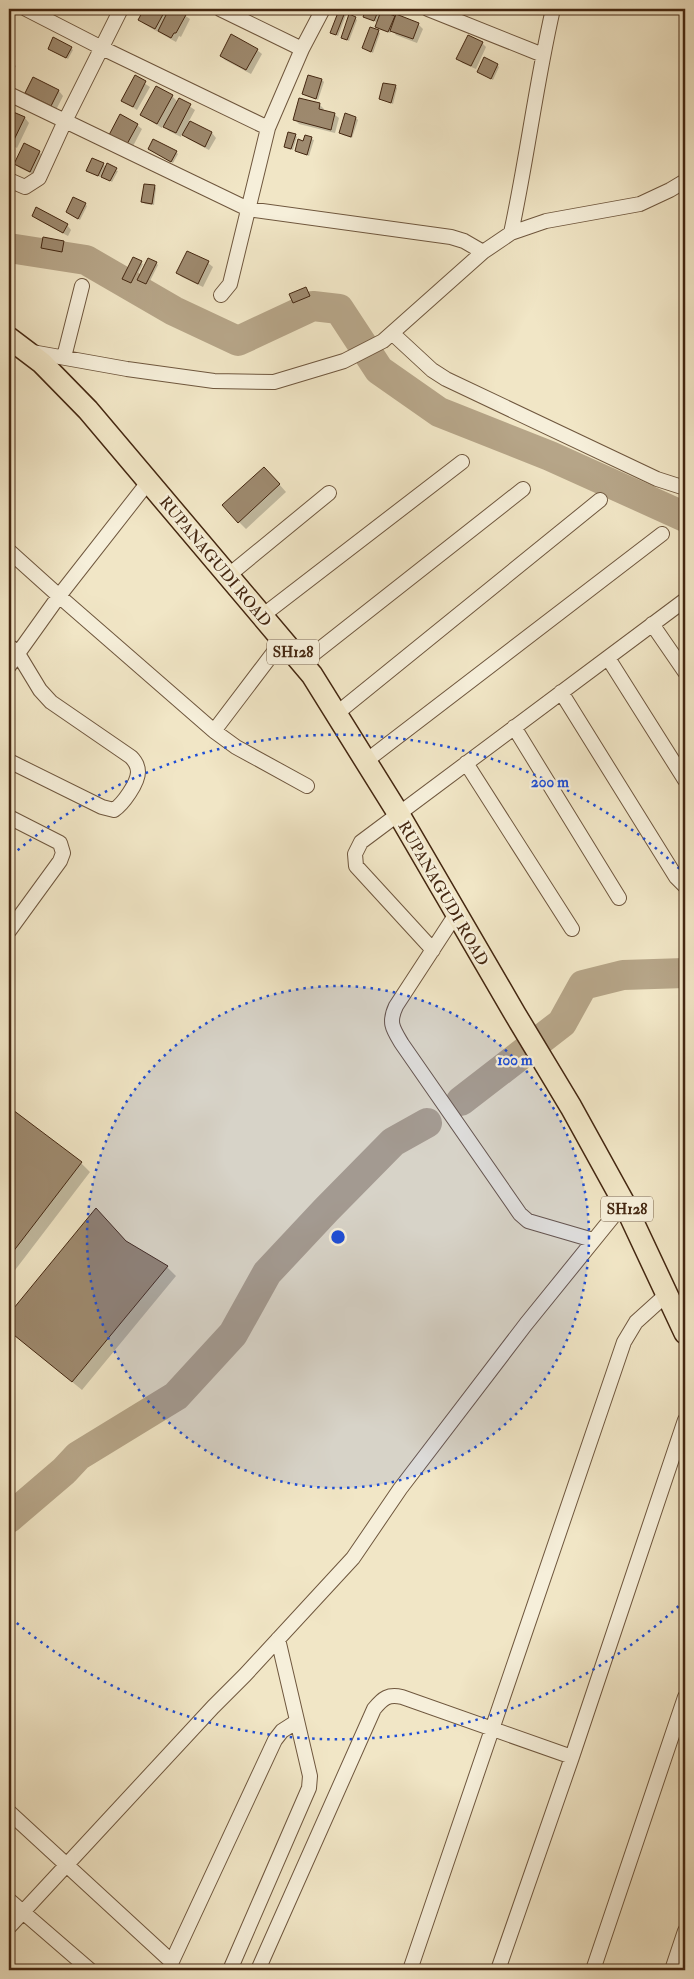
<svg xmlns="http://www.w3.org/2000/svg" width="694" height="1979" viewBox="0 0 694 1979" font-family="'IM FELL Double Pica',serif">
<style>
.shadow{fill:#0003}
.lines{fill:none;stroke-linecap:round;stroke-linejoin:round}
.river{stroke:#b6a588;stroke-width:30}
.building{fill:#9e8a6f;stroke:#442711}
.street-casing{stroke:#6f573e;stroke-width:16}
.primary-casing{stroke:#442711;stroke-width:24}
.street{stroke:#f6efda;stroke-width:14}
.primary{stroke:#f1e6c6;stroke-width:21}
.ring{fill:none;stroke:#1d4ed8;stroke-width:2.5;stroke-dasharray:2.5 5}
.labels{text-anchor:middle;stroke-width:4.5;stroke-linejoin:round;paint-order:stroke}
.shield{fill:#f6efda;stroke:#79634d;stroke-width:1}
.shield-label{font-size:15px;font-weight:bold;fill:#442711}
.street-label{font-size:16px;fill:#442711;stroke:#f6efda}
.centre{fill:#1d4ed8;stroke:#f6efda;stroke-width:2.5}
.ring-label{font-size:15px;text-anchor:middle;font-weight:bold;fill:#1d4ed8;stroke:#f6efda;stroke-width:4.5;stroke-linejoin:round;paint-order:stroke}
</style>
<rect width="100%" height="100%" fill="#f1e6c6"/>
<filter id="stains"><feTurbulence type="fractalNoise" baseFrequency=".004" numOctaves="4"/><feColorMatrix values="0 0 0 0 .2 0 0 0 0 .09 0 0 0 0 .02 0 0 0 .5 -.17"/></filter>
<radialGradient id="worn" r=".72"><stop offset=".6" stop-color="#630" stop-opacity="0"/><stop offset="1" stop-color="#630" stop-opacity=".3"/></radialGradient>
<path class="shadow" d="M146 9H175L190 19 181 37 179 36 176 42 144 24 140 20Z
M349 9H359L358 12Z
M368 9H377L396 19 418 24 423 29 417 43 396 35 392 30 390 33 378 29 376 27 378 23 365 16Z
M344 13 346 15 338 36 332 33Z
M355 18 357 20 349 41 344 39 342 37Z
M371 29 380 33 373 53 364 48Z
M482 43 486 47 476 69 462 63 458 58Z
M71 48 73 50 68 59 51 50Z
M257 50 262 54 251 74 225 60 221 56Z
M9 60 16 66 9 79Z
M497 65 499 67 493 80 480 73Z
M135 77 150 87 137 110 123 101Z
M33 79 59 91 63 96 56 110 31 97 26 92Z
M322 80 324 82 318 100 303 94Z
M395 86 397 88 393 104 380 99Z
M172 96 178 102 179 99 195 110 189 121 212 133 216 138 209 150 188 139 182 133 181 137 169 131 163 125 162 128 141 115Z
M319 104 324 109 323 111 334 114 339 118 335 133 299 124 295 120Z
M12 112 25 118 29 123 17 148 9 144V118Z
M356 118 358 120 352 138 343 135 341 133Z
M137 125 142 129 132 148 115 139Z
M295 135 297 137 293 150 288 149 286 147Z
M306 137 314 140 309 156 296 151 304 142Z
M149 149 176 152 178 154 173 163Z
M39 152 44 157 35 175 20 168 15 163Z
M103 164 106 167 118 171 112 182 101 175 100 177 90 172Z
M154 186 156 188 154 205 145 204 143 202Z
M85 204 87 206 80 220 67 212Z
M33 215 67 225 71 230 68 236 38 220Z
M44 239 64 243 66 244 64 253 44 249 43 247Z
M187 252 208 263 213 267 203 287 182 277 177 273Z
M141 263 143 264 133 284 126 281 124 279Z
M156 263 158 265 148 285 141 282Z
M306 288 311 298 296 304 291 294Z
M271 475 286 492 246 529 239 522Z
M9 1108 81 1163 90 1172 9 1278Z
M96 1209 128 1243 167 1267 176 1276 82 1390 9 1330V1316Z"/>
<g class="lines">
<path class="river" d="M9 248 86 260 174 311 238 341 313 306 339 309 379 370 439 412 550 456 685 517
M461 1101 562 1023 583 985 623 975 685 973
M9 1518 64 1471 78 1456 176 1396 233 1334 267 1273 326 1210 393 1142 427 1123"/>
</g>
<path class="building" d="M144 9H166L155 29 138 20Z
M169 9H178L187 13 176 33H174L171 38 158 31Z
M366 9H379L374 21 363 17Z
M339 10 345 12 336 35 330 33Z
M381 11 395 16 388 32 375 27Z
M349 14 356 17 347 40 341 38Z
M396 14 419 23 413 39 390 31Z
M370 27 379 30 371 52 362 48Z
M231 34 258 49 246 70 220 56Z
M468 35 483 42 471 66 456 59Z
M53 37 72 47 66 58 48 49Z
M484 57 498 64 491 79 477 72Z
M135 75 146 81 133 107 121 101Z
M308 75 322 79 316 99 302 94Z
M33 77 59 90 51 106 25 93Z
M383 83 396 85 391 103 379 99Z
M156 86 173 95 157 124 140 115Z
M179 98 191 104 176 133 163 127Z
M299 98 320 103 319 109 335 113 331 130 293 120Z
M11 111 25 117 12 144 9 143V116Z
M345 113 356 117 351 137 339 133Z
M120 114 138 124 127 144 109 135Z
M190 121 212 132 205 147 182 135Z
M288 132 296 134 291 149 284 147Z
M305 135 312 137 307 155 295 151 298 139 303 141Z
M153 139 177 151 171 162 148 149Z
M24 143 40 151 30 172 14 164Z
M92 158 104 163 98 176 86 171Z
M107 163 117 168 110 181 101 177Z
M144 184 155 185 152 204 141 202Z
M73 197 86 203 78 219 66 212Z
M36 207 68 224 63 233 32 216Z
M43 237 64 241 62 252 41 248Z
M187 251 209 261 198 284 176 273Z
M133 257 142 261 131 283 122 279Z
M148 258 157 262 146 284 137 280Z
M306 287 310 296 293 303 289 294Z
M264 467 280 484 238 523 222 505Z
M9 1107 82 1162 9 1257Z
M96 1208 126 1241 168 1266 72 1382 9 1331V1314Z"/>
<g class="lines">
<defs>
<path id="street" d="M26 9 102 48 268 128
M220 9 302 49
M428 9 543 55
M9 94 248 209 451 237 464 241 483 252
M9 180 25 187 39 178 65 121 121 9
M511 233C527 159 536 83 553 9
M221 295 230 284 268 128 302 49 323 9
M392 333 432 370 446 379 657 479 685 488
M32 352 127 369 214 381 274 382 344 361 383 341 483 252 511 233 546 221 640 204 670 190 685 181
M64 357 82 286
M9 551 59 596 149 481
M229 575 329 493
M262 616 462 462
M652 624 685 672
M283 640 214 731 236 747 307 786
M9 646 17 652 40 690 51 702 131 757C135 761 138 765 138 772 138 783 123 804 114 810L102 807 9 761
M608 658 685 780
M302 663 523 489
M9 666 59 596 214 731
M561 692 676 877 685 886
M336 714 600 500
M514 727 619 898
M366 761 662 534
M466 763 572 929
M9 817 60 843 63 853 60 861 9 931
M456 914 396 1006C388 1023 393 1029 402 1044L520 1214 528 1221 593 1240
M433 950 356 866 355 854 361 842 685 600
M9 1812 172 1962
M9 1900 90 1970
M9 1927 213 1707 245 1675 353 1558 400 1489 526 1324 624 1203
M168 1970 275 1740 282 1731 296 1722
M230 1970 309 1788 310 1776 278 1639
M258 1970 374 1709C383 1698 388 1694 402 1697L572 1757
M410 1970 624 1342 636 1322 667 1294
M498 1970 572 1757 685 1420
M593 1970 685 1697
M672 1970 685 1931"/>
<path id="primary" d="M9 338 42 363 88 410 312 675 398 813 515 1014 571 1107 624 1203 685 1333"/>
</defs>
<use href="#street" class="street-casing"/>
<use href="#primary" class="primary-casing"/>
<use href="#street" class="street"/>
<use href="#primary" class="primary"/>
</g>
<circle cx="338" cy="1237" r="251" fill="#1d4ed8" fill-opacity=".12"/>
<g class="ring">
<circle cx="338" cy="1237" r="251"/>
<path d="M684 1601A502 502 0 0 1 12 1619M12 855A502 502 0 0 1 684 873"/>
</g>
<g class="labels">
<g class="shield">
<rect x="267" y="639.5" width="52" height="25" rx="4"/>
<rect x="601" y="1196.5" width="52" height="25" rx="4"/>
</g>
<g class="shield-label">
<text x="293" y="657">SH128</text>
<text x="627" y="1214">SH128</text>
</g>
<g class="street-label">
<text transform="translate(216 561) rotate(50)" y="6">RUPANAGUDI ROAD</text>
<text transform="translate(444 893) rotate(60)" y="6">RUPANAGUDI ROAD</text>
</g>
</g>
<circle cx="338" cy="1237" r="8" class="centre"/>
<g class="ring-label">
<text x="550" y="787">200 m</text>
<text x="515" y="1065">100 m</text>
</g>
<rect width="694" height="1979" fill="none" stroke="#f1e6c6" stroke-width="30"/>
<rect x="10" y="10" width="674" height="1959" fill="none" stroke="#442711" stroke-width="2.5"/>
<rect x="15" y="15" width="664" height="1949" fill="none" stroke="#442711"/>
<rect width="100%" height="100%" filter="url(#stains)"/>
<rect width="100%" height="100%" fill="url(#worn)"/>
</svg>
